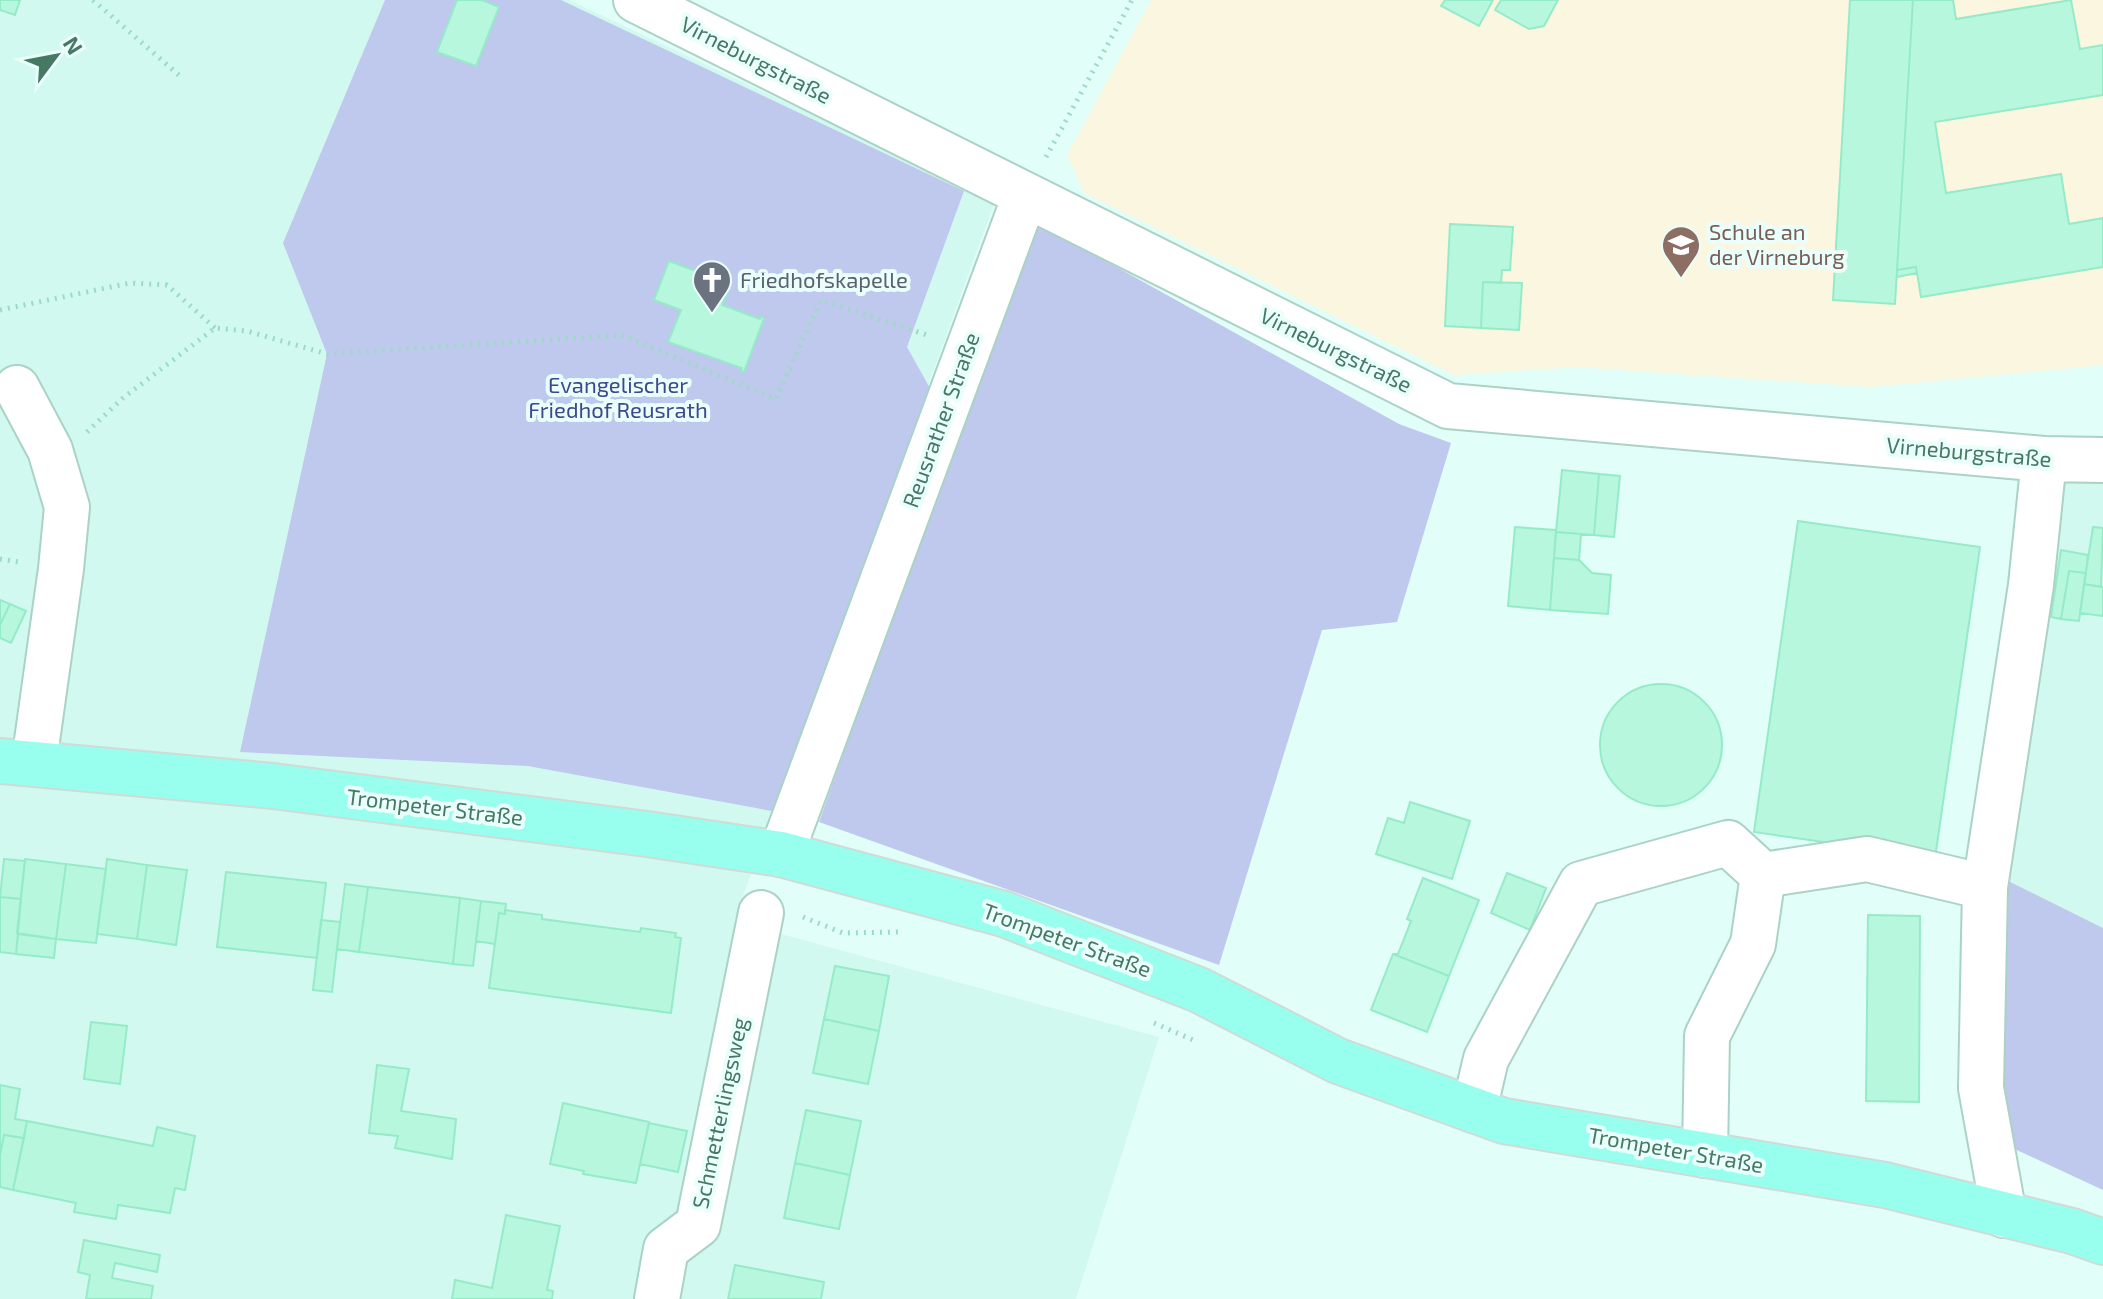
<svg xmlns="http://www.w3.org/2000/svg" width="2103" height="1299" viewBox="0 0 2103 1299" font-family="'Exo 2',sans-serif">
<style>
.residential{fill:#d2f9f0}
.education{fill:#fbf6df}
.green{fill:#bfc8ed}
.building{fill:#b7f7de;stroke:#95ebc8;stroke-width:2}
.lines{fill:none;stroke-linecap:round;stroke-linejoin:round}
.minor-casing{stroke:#aad3c5;stroke-width:48}
.major-casing{stroke:#cfdcd6;stroke-width:48}
.path{stroke:#9adcc1;stroke-width:5;stroke-dasharray:2 6;stroke-linecap:butt}
.minor{stroke:#fff;stroke-width:44}
.major{stroke:#98ffef;stroke-width:44}
.labels{text-anchor:middle;stroke-width:8;stroke-linejoin:round;paint-order:stroke}
.street-label{font-size:22px;fill:#467963;stroke:#eafffb}
.education-label{font-size:22px;fill:#785e54;stroke:#eafffb;text-anchor:start}
.worship-label{font-size:22px;fill:#5b616d;stroke:#eafffb;text-anchor:start}
.park-label{font-size:22px;fill:#41478c;stroke:#eafffb}
</style>
<rect width="100%" height="100%" fill="#e2fef9"/>
<path class="residential" d="M0 0H569L995 201 734 921 1159 1037 1076 1299H0Z
M2103 463V928L2002 878 2063 484Z"/>
<path class="education" d="M1151 0H2103V365L1871 387 1576 367 1454 375 1084 193 1067 155Z"/>
<path class="green" d="M385 0H561L964 191 907 347 931 390 788 814 528 766 240 752 327 354 283 243Z
M1032 220 1399 424 1451 443 1397 622 1322 630 1219 965 819 822Z
M2002 878 2103 928V1190L1987 1136Z"/>
<path class="building" d="M0 0H20L15 15 0 10Z
M457 0H482L499 7 476 66 437 52Z
M1445 0H1493L1479 26 1441 6Z
M1501 0H1558L1544 26 1529 29 1495 10Z
M1850 0H1913L1895 304 1833 300Z
M1913 0H1953L1956 19 2071 0 2080 49 2103 45V95L1935 122 1946 193 2061 174 2069 224 2103 218V267L1921 297 1916 267 1897 270Z
M1450 224 1513 227 1510 270H1502L1501 283 1483 282 1481 328 1445 326Z
M669 261 731 284 722 305 760 319 761 317 764 318 744 372 741 371 742 368 668 342 681 310 654 300Z
M1916 267 1917 273 1897 277V270Z
M1483 282 1522 283 1519 330 1481 328Z
M1562 470 1599 474 1594 535 1556 532Z
M1599 474 1620 476 1614 537 1594 535Z
M1798 521 1980 547 1935 858 1754 832Z
M1515 527 1556 530 1550 610 1508 606Z
M2093 527 2103 528 2101 587 2084 584Z
M1556 532 1581 534 1579 560 1554 558Z
M2061 550 2088 555 2086 573 2069 571 2061 619 2051 617Z
M1554 558 1579 560 1592 573 1611 575 1608 614 1550 610Z
M2069 571 2086 573 2079 621 2061 619Z
M2084 584 2103 587V616L2080 613Z
M0 600 10 604 0 625Z
M10 604 26 611 11 643 0 638V625Z
M1600 745a61 61 0 1 1 122 0a61 61 0 1 1-122 0Z
M1410 802 1470 821 1452 879 1376 854 1388 818 1404 823Z
M4 859 25 861 21 899 0 897Z
M25 859 66 864 56 939 17 933Z
M107 859 147 865 137 939 97 934Z
M66 864 106 869 96 943 56 939Z
M147 865 187 870 176 945 137 939Z
M226 872 326 883 317 958 217 947Z
M1507 873 1546 888 1530 930 1491 913Z
M1423 878 1479 900 1449 976 1393 954H1398L1411 921 1407 919Z
M345 884 368 887 359 952 337 949Z
M368 887 460 898 453 964 359 952Z
M0 897 21 899 16 954 0 952Z
M460 898 481 901 473 966 453 964Z
M481 901 506 904 505 914 499 913 495 944 476 941Z
M505 910 542 915V919L640 932 641 928 676 933 675 937 681 938 671 1013 489 988 499 913 505 914Z
M1868 915 1920 916 1919 1102 1866 1101Z
M321 920 340 922 332 992 313 990Z
M18 934 56 939 54 958 16 954Z
M1393 954 1449 976 1427 1032 1371 1010Z
M835 966 889 976 879 1031 824 1019Z
M824 1019 879 1031 868 1084 813 1073Z
M91 1022 127 1026 120 1084 84 1079Z
M377 1065 409 1069 401 1111 456 1119 452 1159 395 1148 398 1136 369 1133Z
M0 1085 20 1089 15 1119 27 1121 24 1138 4 1135 0 1156Z
M563 1103 649 1122 636 1183 583 1174 584 1171 550 1164Z
M806 1110 861 1121 850 1175 795 1163Z
M27 1121 153 1146 157 1127 195 1136 185 1190 175 1188 170 1213 118 1205 116 1219 74 1212 76 1203 13 1190Z
M649 1123 687 1131 678 1172 640 1164Z
M4 1135 24 1138 13 1190 0 1187V1156Z
M795 1163 850 1175 839 1229 784 1218Z
M506 1215 560 1226 547 1290 553 1291 552 1299H452L455 1280 492 1288Z
M84 1240 160 1255 157 1272 115 1263 112 1278 153 1286 151 1299H86L90 1275 78 1272Z
M735 1265 824 1282 821 1299H728Z"/>
<g class="lines">
<defs>
<path id="minor" d="M636 0 1448 406 2044 459 2103 460
M17 388 50 450 67 507 61 569 34 762
M781 854 1025 196
M1763 875 1867 859 1985 887
M1474 1110 1486 1059 1581 884 1728 843 1763 875 1753 944 1707 1036 1705 1155
M2004 1215 1981 1088 1985 887 2031 585 2044 459
M657 1299 666 1249 698 1225 761 913"/>
<path id="major" d="M0 761 273 786 647 834 781 854 1004 914 1199 990 1338 1061 1504 1121 1885 1185 2072 1231 2103 1242"/>
</defs>
<use href="#minor" class="minor-casing"/>
<use href="#major" class="major-casing"/>
<path class="path" d="M93 0 181 77
M1046 157 1132 0
M0 310 130 283 167 285 215 328
M87 432 123 398 215 328 247 331 327 354 622 335 776 399 821 300 930 336
M0 559 19 562
M803 917 843 933 898 932
M1154 1023 1193 1040"/>
<use href="#minor" class="minor"/>
<use href="#major" class="major"/>
</g>
<defs>
<symbol id="school-pin" viewBox="-11 -11 22 30"><path d="M0 17L-7.5 6A9.5 9.5 0 1 1 7.5 6Z" fill="#8d6e63" stroke="#eafffb"/><path d="M0-5L7-2L0 1L-7-2ZM-4 1L0 2.5L4 1V4Q0 6-4 4Z" fill="#fff"/></symbol>
<symbol id="church-pin" viewBox="-11 -11 22 30"><path d="M0 17L-7.5 6A9.5 9.5 0 1 1 7.5 6Z" fill="#6b7280" stroke="#eafffb"/><path d="M-1.2-6h2.4v3.5h3.3v2.4h-3.3V6h-2.4V-.1h-3.3v-2.4h3.3Z" fill="#fff"/></symbol>
</defs>
<g fill-rule="evenodd">
<use href="#school-pin" x="1659" y="223" width="44" height="60"/>
<use href="#church-pin" x="690" y="258" width="44" height="60"/>
</g>
<g class="labels">
<g class="street-label">
<text transform="translate(756 60) rotate(27)" y="8">Virneburgstraße</text>
<text transform="translate(1336 350) rotate(26)" y="8">Virneburgstraße</text>
<text transform="translate(941 420) rotate(-70)" y="8">Reusrather Straße</text>
<text transform="translate(1969 452) rotate(5)" y="8">Virneburgstraße</text>
<text transform="translate(435 807) rotate(7)" y="8">Trompeter Straße</text>
<text transform="translate(1067 940) rotate(20)" y="8">Trompeter Straße</text>
<text transform="translate(720 1113) rotate(-78)" y="8">Schmetterlingsweg</text>
<text transform="translate(1676 1150) rotate(10)" y="8">Trompeter Straße</text>
</g>
<g class="education-label">
<text x="1709" y="240">Schule an<tspan x="1709" dy="25">der Virneburg</tspan></text>
</g>
<g class="worship-label">
<text x="740" y="288">Friedhofskapelle</text>
</g>
<g class="park-label">
<text x="618" y="393">Evangelischer<tspan x="618" dy="25">Friedhof Reusrath</tspan></text>
</g>
</g>
<g transform="translate(56 56) rotate(58)" stroke="#eafffb" stroke-width="6" paint-order="stroke">
<path d="M0-6L14 30L0 20L-14 30Z" fill="#467963"/>
<text y="-12" font-size="22" font-weight="bold" text-anchor="middle" fill="#467963">N</text>
</g>
</svg>
